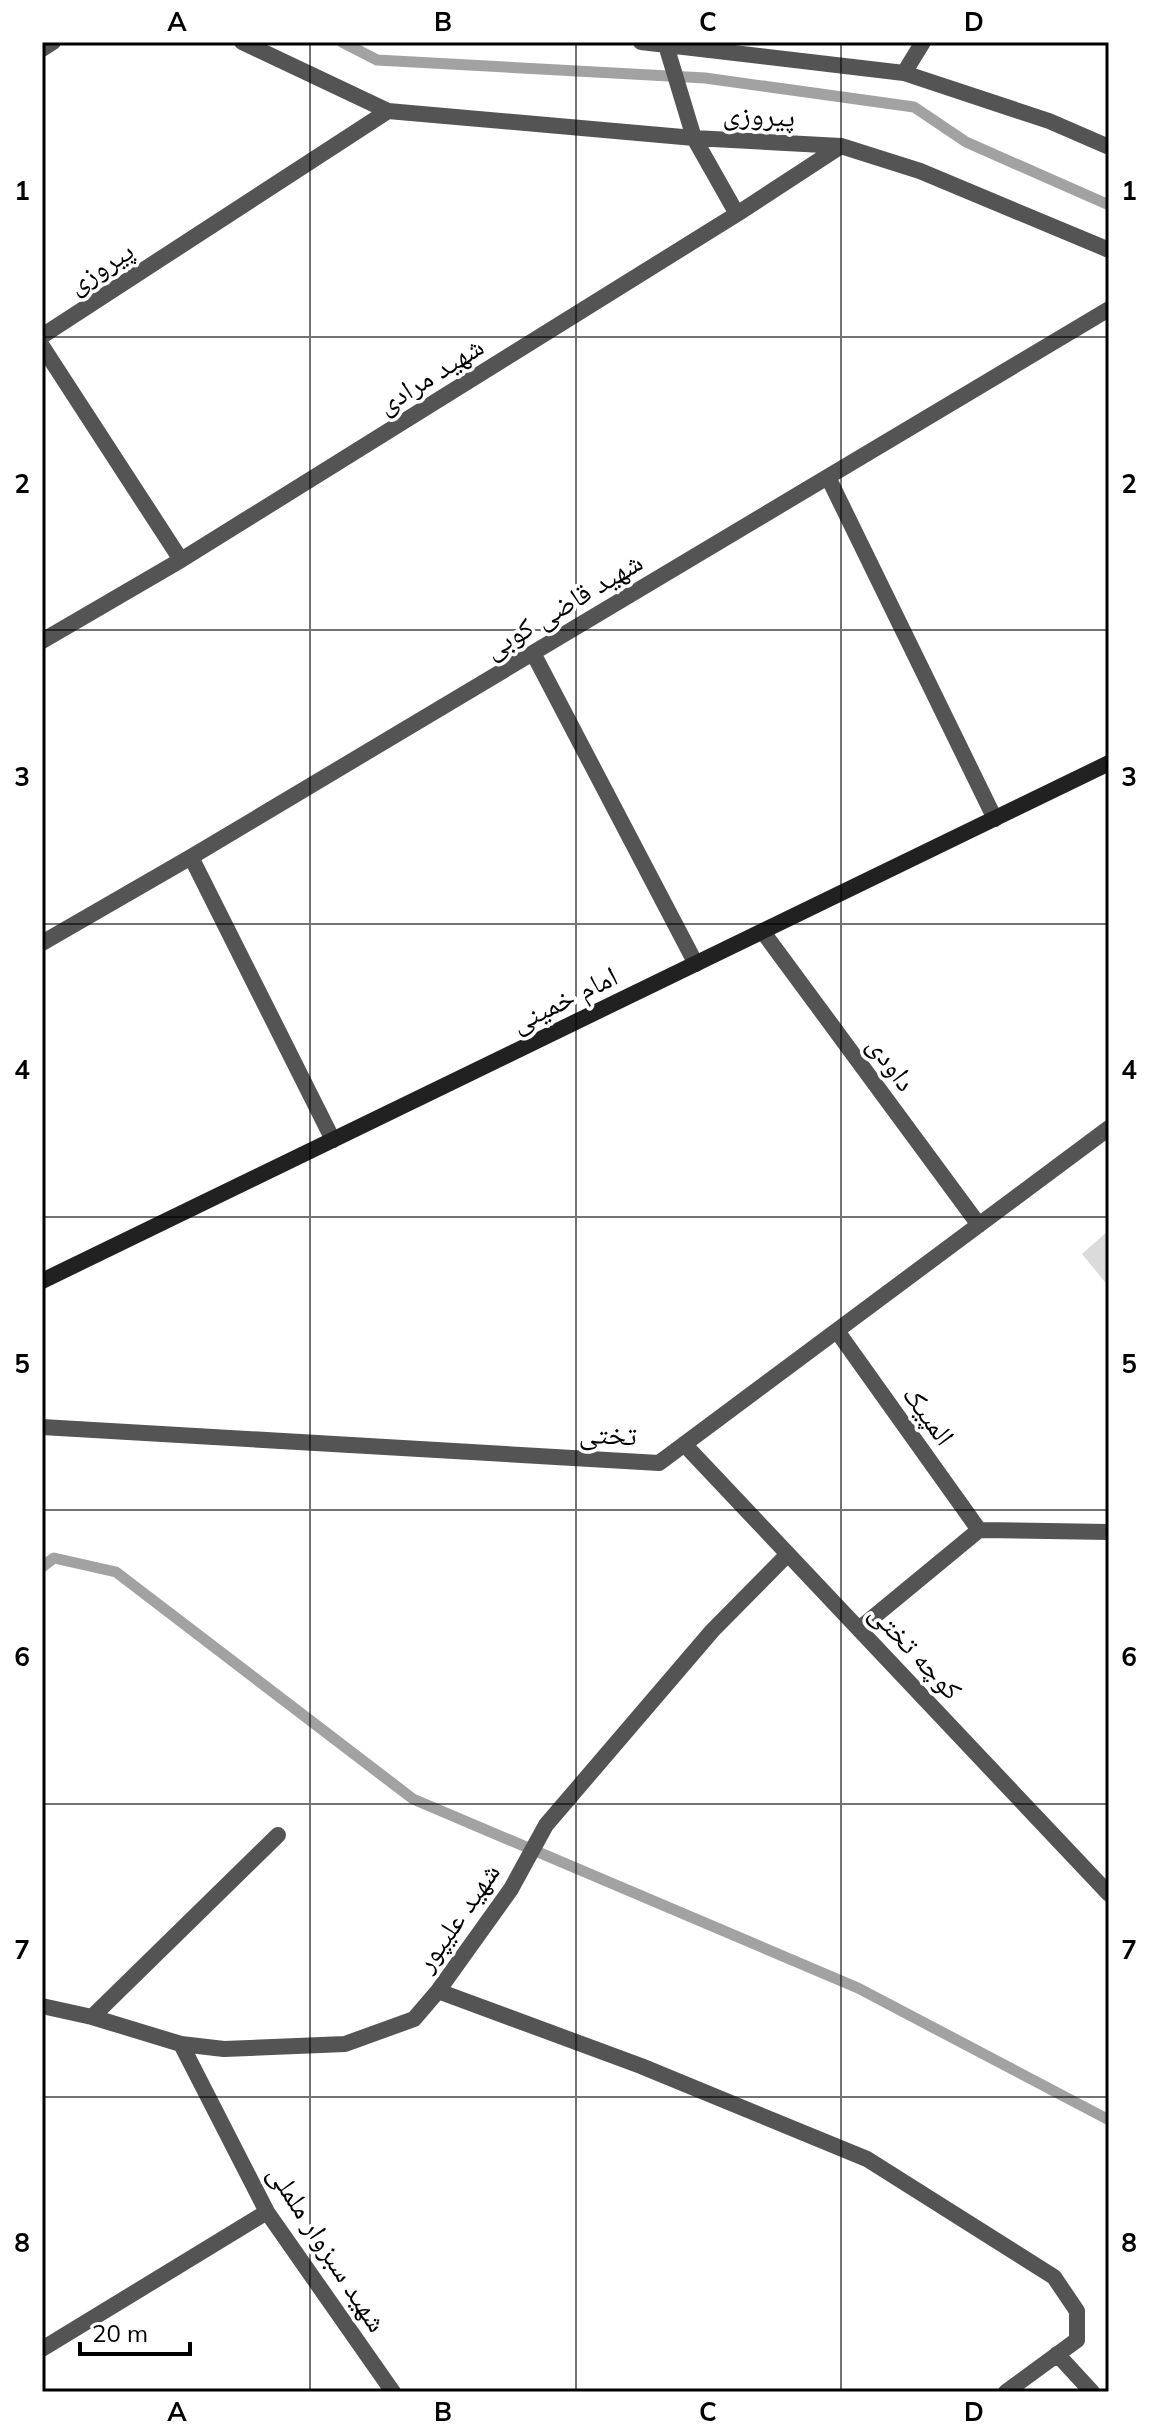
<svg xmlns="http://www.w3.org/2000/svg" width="1151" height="2434" viewBox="0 0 1151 2434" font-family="Mulish,'Noto Naskh Arabic',sans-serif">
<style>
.green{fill:#dbdbdb}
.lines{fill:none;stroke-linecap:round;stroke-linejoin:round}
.stream{stroke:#a2a2a2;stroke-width:11}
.minor{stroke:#545454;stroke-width:16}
.secondary{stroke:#212121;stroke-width:16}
.grid{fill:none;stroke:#000;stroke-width:2;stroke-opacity:0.55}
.labels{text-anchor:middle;stroke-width:7;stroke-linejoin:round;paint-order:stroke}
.street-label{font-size:28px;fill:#000;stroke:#fff}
.neatline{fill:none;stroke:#000;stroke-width:3}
.grid-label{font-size:26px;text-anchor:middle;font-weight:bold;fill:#000}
</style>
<rect width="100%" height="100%" fill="#fff"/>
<path class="green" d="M1109 1230V1287L1082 1254Z"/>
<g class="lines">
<path class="stream" d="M342 42 377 60 705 78 914 107 966 142 1109 205
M42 1567 54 1558 116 1572 413 1799 858 1988 1109 2120"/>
<path class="minor" d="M242 42 388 111 694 138 841 146 920 171 1109 250
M641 42 904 73 1049 121 1109 147
M665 42 694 138 737 214
M42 49 53 42
M904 73 923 42
M42 336 388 111
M42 346 181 560
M828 477 995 819
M42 641 181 560 737 214 841 146
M533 653 696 964
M191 857 333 1140
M763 932 979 1225
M42 943 191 857 1109 309
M837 1331 979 1530
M42 1427 659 1463 1109 1128
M684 1444 1109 1894
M859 1629 979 1530 1109 1532
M438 1991 641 2066 867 2159 1054 2277 1077 2311V2340L1006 2392
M42 2006 92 2017 181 2044 224 2049 345 2044 414 2019 438 1991 511 1889 546 1825 712 1631 788 1554
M92 2017 278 1835
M181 2044 267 2212 393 2392
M42 2349 267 2212
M1057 2354 1092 2392"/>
<path class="secondary" d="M42 1281 1109 763"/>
</g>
<path class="grid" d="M310 42V2392M576 42V2392M841 42V2392M42 337H1109M42 630H1109M42 924H1109M42 1217H1109M42 1510H1109M42 1804H1109M42 2097H1109"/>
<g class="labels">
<g class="street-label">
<text transform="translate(759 115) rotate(3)" y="10">پیروزی</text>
<text transform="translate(100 267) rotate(-33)" y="10">پیروزی</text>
<text transform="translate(430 375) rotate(-32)" y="10">شهید مرادی</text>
<text transform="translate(563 605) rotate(-31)" y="10">شهید قاضی کوبی</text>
<text transform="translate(564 999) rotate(-26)" y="10">امام خمینی</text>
<text transform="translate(892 1063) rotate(54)" y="10">داودی</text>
<text transform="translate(929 1415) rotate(54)" y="10">المپیک</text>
<text transform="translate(608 1434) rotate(3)" y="10">تختی</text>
<text transform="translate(916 1651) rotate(47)" y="10">کوچه تختی</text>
<text transform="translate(457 1917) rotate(-55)" y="10">شهید علیپور</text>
<text transform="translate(328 2248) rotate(57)" y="10">شهید سبزوار ململی</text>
</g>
</g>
<rect width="1151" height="2434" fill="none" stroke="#ffffff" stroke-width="88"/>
<path d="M80 2342v12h110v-12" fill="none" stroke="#000000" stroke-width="4"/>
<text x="92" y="2342" font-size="24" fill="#000000" stroke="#ffffff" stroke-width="6" paint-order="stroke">20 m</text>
<rect x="44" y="44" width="1063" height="2346" class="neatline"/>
<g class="grid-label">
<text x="177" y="31">A</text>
<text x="443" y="31">B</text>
<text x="708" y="31">C</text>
<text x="974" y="31">D</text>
<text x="22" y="200">1</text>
<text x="1129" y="200">1</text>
<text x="22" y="493">2</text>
<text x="1129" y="493">2</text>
<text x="22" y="786">3</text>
<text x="1129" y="786">3</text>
<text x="22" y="1079">4</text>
<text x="1129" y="1079">4</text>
<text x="22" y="1373">5</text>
<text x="1129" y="1373">5</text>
<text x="22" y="1666">6</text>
<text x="1129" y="1666">6</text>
<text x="22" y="1959">7</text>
<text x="1129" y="1959">7</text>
<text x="22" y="2252">8</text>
<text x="1129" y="2252">8</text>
<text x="177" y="2421">A</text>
<text x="443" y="2421">B</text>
<text x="708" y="2421">C</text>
<text x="974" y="2421">D</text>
</g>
</svg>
